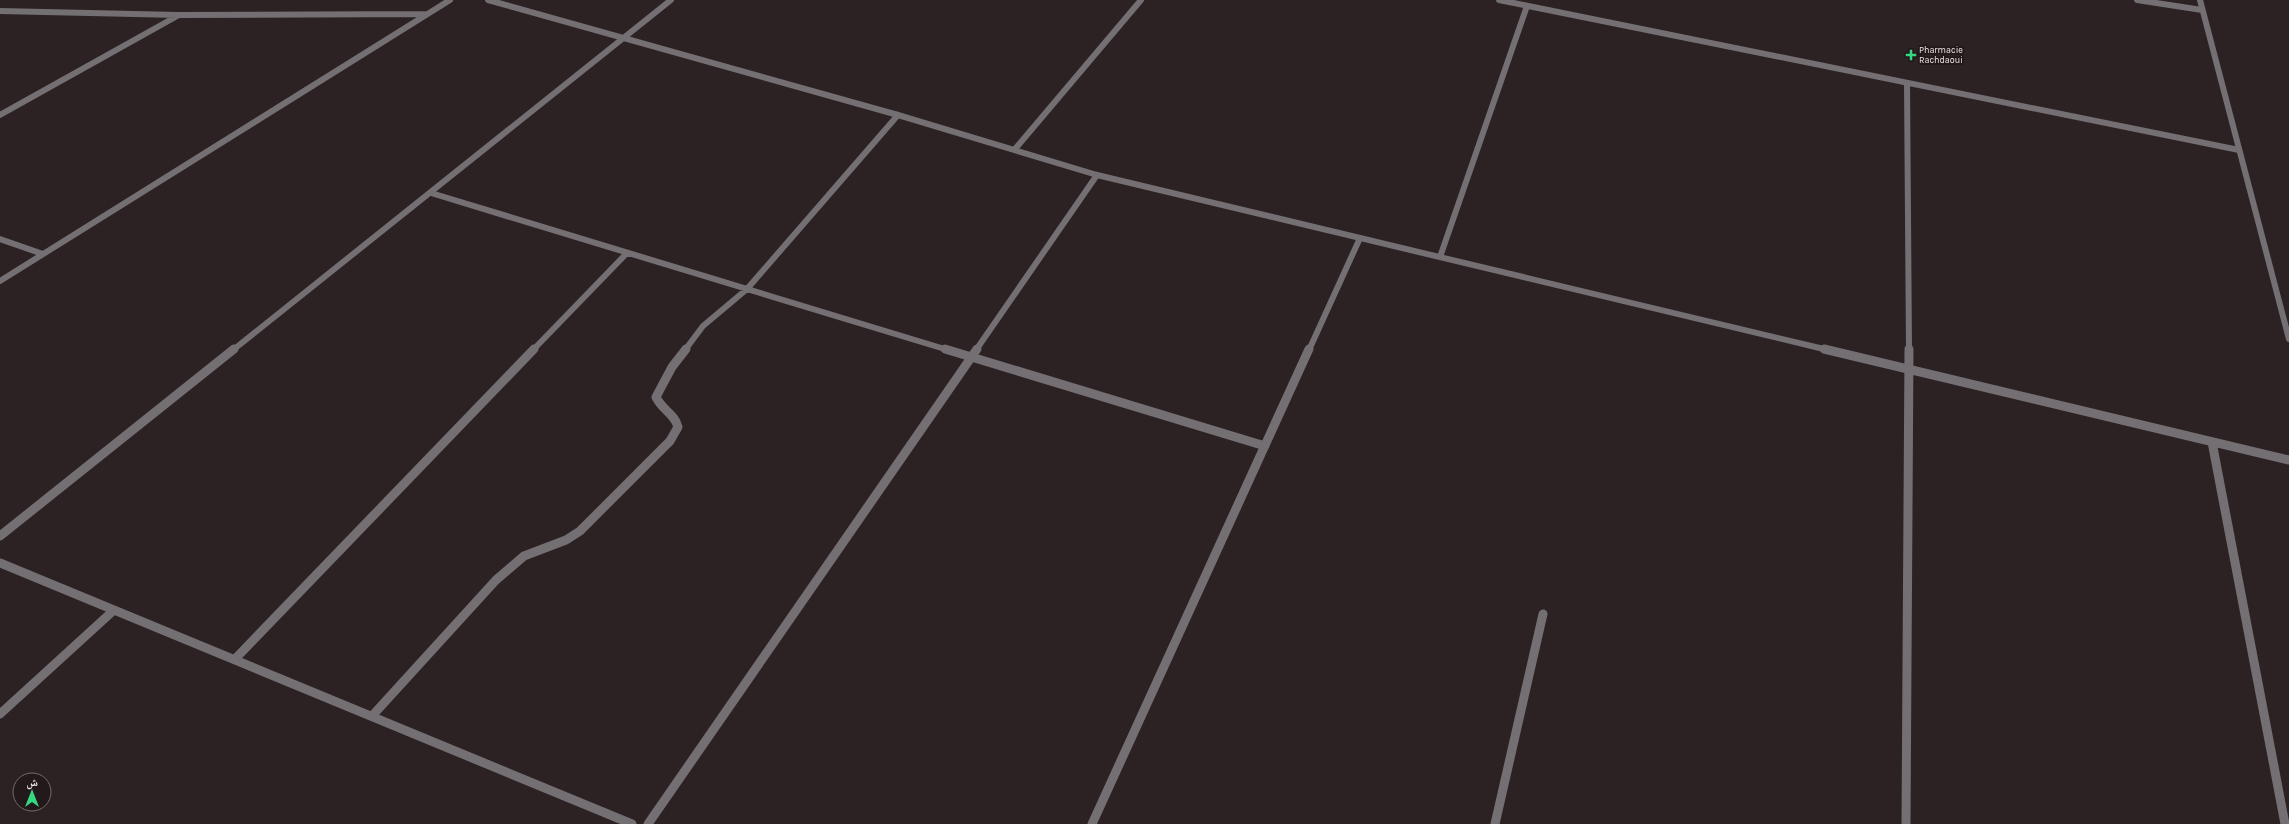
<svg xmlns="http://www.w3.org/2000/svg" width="2289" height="824" viewBox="0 0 2289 824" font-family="Karla,'Noto Naskh Arabic',sans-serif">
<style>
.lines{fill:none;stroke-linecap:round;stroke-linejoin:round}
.minor-far1{stroke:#736f72;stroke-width:6}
.minor{stroke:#736f72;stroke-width:9}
.poi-dot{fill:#35d881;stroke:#22191a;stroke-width:1.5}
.labels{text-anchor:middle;stroke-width:4;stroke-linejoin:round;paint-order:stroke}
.far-poi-label{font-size:9px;fill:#ede6e7;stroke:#22191a;text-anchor:start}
</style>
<rect width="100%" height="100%" fill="#2c2223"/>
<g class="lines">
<path class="minor-far1" d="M488 0 898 115 1097 175 1828 350
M1499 0 2239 150
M2137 0 2202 10
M2200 0 2289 339
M0 11 179 15 427 14
M1907 83 1909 350
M0 115 179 15
M1015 149 1141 0
M431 193 948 350
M0 239 43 254
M1440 257 1527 6
M0 281 450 0
M233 350 671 0
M533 350 627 253
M685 350 703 326 747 289 898 115
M976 350 1097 175
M1309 350 1360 238"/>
<path class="minor" d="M945 349 1265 446
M1824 349 2289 460
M2212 442 2285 824
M0 536 234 349
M0 563 632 824
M235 659 534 349
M0 714 114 610
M372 716 496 580 524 556 566 540 580 531 670 441 678 427C675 414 662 410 656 397L672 367 686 349
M648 824 977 349
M1092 824 1309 349
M1495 824 1543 614
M1906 824 1909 349"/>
</g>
<path class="poi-dot" d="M1909 49h4v4h4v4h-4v4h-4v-4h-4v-4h4z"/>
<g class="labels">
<g class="far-poi-label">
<text x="1919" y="53">Pharmacie<tspan x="1919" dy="10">Rachdaoui</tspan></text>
</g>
</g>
<g transform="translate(32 792)"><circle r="19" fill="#22191a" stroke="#736b6c"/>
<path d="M0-3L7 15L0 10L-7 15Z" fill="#35d881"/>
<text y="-6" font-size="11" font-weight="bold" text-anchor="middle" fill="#ede6e7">ش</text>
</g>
</svg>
